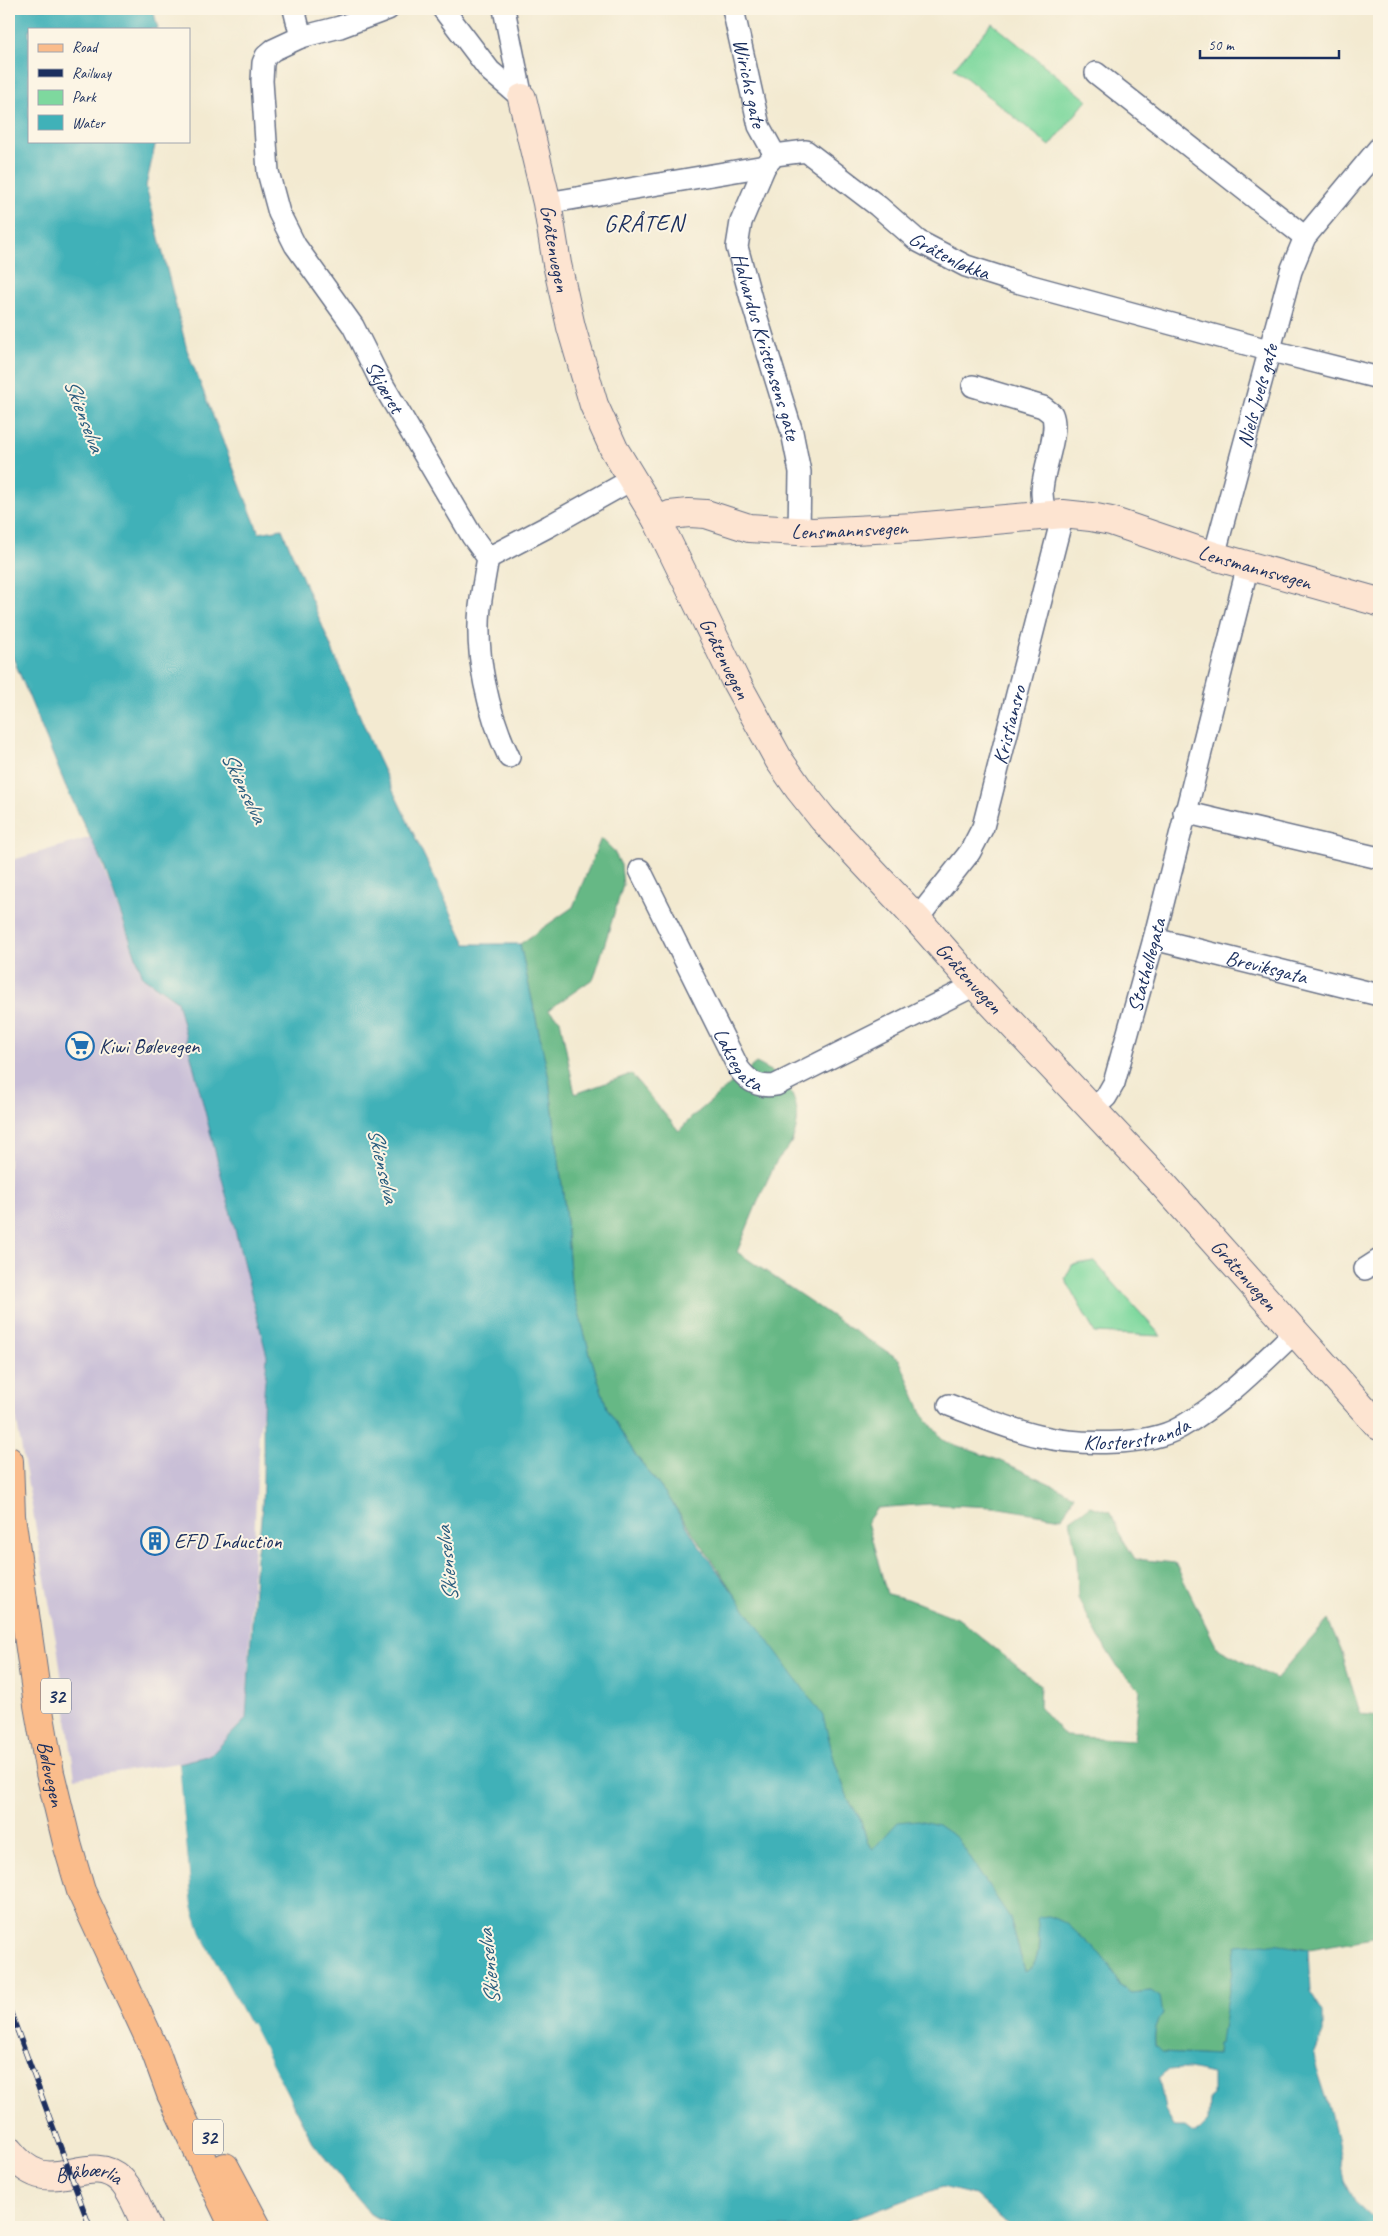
<svg xmlns="http://www.w3.org/2000/svg" width="1388" height="2236" viewBox="0 0 1388 2236" font-family="Caveat,sans-serif">
<style>
.industrial{fill:#c9bfd7}
.green{fill:#7ed89e;stroke:#4c847e}
.forest{fill:#66b885;stroke:#407472}
.water{fill:#40b1b8;stroke:#2e708b;fill-rule:evenodd}
.pier{fill:#f3ead1}
.lines{fill:none;stroke-linecap:round;stroke-linejoin:round}
.street-casing{stroke:#677086;stroke-width:24}
.secondary-casing{stroke:#677086;stroke-width:30}
.primary-casing{stroke:#677086;stroke-width:30}
.street{stroke:#fff;stroke-width:21}
.secondary{stroke:#fde4d1;stroke-width:28}
.primary{stroke:#fabc8b;stroke-width:28}
.rail-casing{stroke:#1b2f5e;stroke-width:5.5}
.rail{stroke:#fcf5e5;stroke-width:4;stroke-dasharray:11;stroke-linecap:butt}
.labels{text-anchor:middle;stroke-width:4;stroke-linejoin:round;paint-order:stroke}
.shield{fill:#fcf5e5;stroke:#5e6a86;stroke-width:1}
.shield-label{font-size:20px;font-weight:bold;fill:#1b2f5e}
.street-label{font-size:21px;fill:#1b2f5e;stroke:#fcf5e5}
.poi-label{font-size:21px;fill:#1b2f5e;stroke:#fcf5e5;text-anchor:start}
.water-label{font-size:22px;font-style:italic;fill:#285c7e;stroke:#fcf5e5}
.quarter-label{font-size:24px;letter-spacing:1px;fill:#1b2f5e;stroke:#fcf5e5}
</style>
<rect width="100%" height="100%" fill="#fcf5e5"/>
<filter id="ink" filterUnits="userSpaceOnUse"><feTurbulence type="fractalNoise" baseFrequency=".02" numOctaves="2"/><feDisplacementMap in="SourceGraphic" scale="10" xChannelSelector="R" yChannelSelector="G"/><feConvolveMatrix kernelMatrix="1 2 1 2 8 2 1 2 1" color-interpolation-filters="sRGB"/></filter>
<filter id="wash" filterUnits="userSpaceOnUse"><feTurbulence type="fractalNoise" baseFrequency=".0096" numOctaves="4" result="noise"/><feDisplacementMap in="SourceGraphic" scale="20" xChannelSelector="R" yChannelSelector="G"/><feGaussianBlur stdDeviation="1.12" result="paint"/><feColorMatrix in="noise" values="0 0 0 0 0 0 0 0 0 0 0 0 0 0 0 0 0 1.4 0 .05"/><feComposite in="paint" operator="in"/></filter>
<g filter="url(#wash)">
<rect width="100%" height="100%" fill="#f3ead1"/>
<path class="industrial" d="M92 837 143 977 177 1001 267 1356 263 1412 259 1432 246 1719 211 1755 179 1763 75 1778 58 1652 9 1378V861Z"/>
<path class="green" d="M992 23 1087 100 1050 146 954 68Z
M1094 1261 1161 1336 1095 1333 1065 1279 1072 1265Z"/>
<path class="forest" d="M601 838 613 850 621 865 623 885 594 978 548 1010 560 1020 575 1094 631 1074 679 1131 691 1118 756 1063C789 1078 808 1107 791 1143 787 1151 779 1156 775 1164 761 1192 749 1223 737 1252L857 1333 899 1359 923 1415 944 1441 1001 1461 1074 1495 1062 1518 993 1507 929 1504 877 1508 867 1522 887 1594 908 1599 959 1619 1040 1685 1039 1706 1065 1736 1134 1740 1140 1690 1118 1668 1099 1638 1078 1598 1077 1559 1070 1520 1090 1506 1111 1512 1118 1531 1135 1559 1175 1563 1217 1648 1276 1679 1328 1620 1341 1650 1360 1714 1379 1716V1937L1308 1949 1294 1946 1221 2043H1218L1217 2055 1162 2052 1155 2045C1154 2032 1155 2025 1163 2014L1151 1991 1131 1993 1120 1986 1112 1969 1040 1931C1037 1945 1041 1965 1025 1972L1010 1918 873 1849 867 1842 860 1818 849 1801 835 1763 738 1599 669 1498 634 1453 607 1408 590 1354 571 1283 565 1210 549 1079 520 944 573 907Z"/>
<path class="water" d="M9 9H153L158 29H29V141H156L146 186 187 350 259 533 282 529 377 757 466 944H520L549 1079 565 1210 571 1283 590 1354 607 1408 634 1453 669 1498 700 1547 823 1716 835 1763 849 1801 860 1818 867 1842 873 1849 898 1822 918 1820 938 1825 957 1838 1010 1918 1025 1972C1042 1965 1040 1934 1037 1919L1039 1917 1048 1916 1066 1923 1100 1954 1112 1969 1120 1986 1131 1993 1151 1991 1160 1997 1163 2014C1155 2025 1154 2032 1155 2045L1162 2052 1217 2055 1218 2043 1221 2042 1236 1945 1265 1943 1308 1949 1310 1991 1323 2012V2033L1314 2055 1318 2075 1331 2115 1344 2180 1355 2201 1379 2223V2227H1011L975 2195 942 2187 831 2227H397L370 2214 313 2143 251 2024H249L202 1936 192 1906 179 1766V1763L211 1755 246 1719 256 1557C265 1510 263 1461 263 1414 263 1395 266 1375 267 1356L177 1001 143 977 104 866 66 787 9 648ZM1180 2069H1189L1213 2074V2096L1209 2099 1208 2121 1198 2131 1193 2133 1185 2127H1175L1165 2110 1159 2078 1169 2070Z"/>
<path class="pier" d="M176 1763H179L192 1906 202 1936 249 2024 251 2023 292 2103 290 2104 200 1937 190 1907Z"/>
</g>
<g filter="url(#ink)">
<g class="lines">
<defs>
<g id="street">
<path d="M294 9 301 37"/>
<path id="s1" d="M388 9 340 27 301 37 273 50 266 56 263 63 262 81 268 172 279 213 295 245 353 326 379 378 472 536 488 558C485 574 482 591 480 607 475 656 488 713 509 757"/>
<path d="M443 9 490 71 522 98"/>
<path d="M504 9 522 98"/>
<path id="s2" d="M733 9 759 126 775 155"/>
<path d="M1096 73 1305 237"/>
<path id="s3" d="M765 166 741 222 737 247 752 302 792 432 800 472 799 532"/>
<path id="s4" d="M547 203 765 166 775 155 806 151 878 206 918 241 966 266 1013 281 1268 350 1379 378"/>
<path d="M973 386 1043 407 1052 414C1060 432 1042 470 1042 492 1042 499 1044 508 1045 515"/>
<path id="s5" d="M1214 556 1291 271 1305 237 1379 148"/>
<path d="M488 558 549 526 631 480"/>
<path d="M1184 812 1379 858"/>
<path id="s6" d="M640 870 739 1069C749 1082 759 1088 776 1085L975 985"/>
<path id="s7" d="M917 919 970 852 983 827 1063 514"/>
<path id="s8" d="M1154 939 1379 995"/>
<path id="s9" d="M1093 1109 1106 1097 1114 1083 1154 939 1248 565"/>
<path d="M1365 1269 1379 1260"/>
<path id="s10" d="M949 1405C978 1416 1008 1429 1039 1436 1076 1445 1147 1447 1181 1427 1224 1402 1259 1366 1295 1332"/>
</g>
<g id="secondary">
<path id="s11" d="M522 98 547 203 557 264 571 327 594 405 614 449 657 520 735 680 779 760 799 789 823 819 917 919 975 985 1161 1182 1379 1426"/>
<path id="s12" d="M657 520 670 515 689 513 706 514 749 528 813 532 915 527 1063 514 1091 517 1111 521 1214 556 1379 602"/>
<path id="s13" d="M9 2151C17 2161 26 2170 39 2174 66 2182 96 2156 121 2180 133 2192 139 2212 147 2227"/>
</g>
<g id="primary">
<path id="s14" d="M9 1461 11 1516 38 1705 50 1773 68 1847 81 1891 156 2053 171 2094 234 2227"/>
<path d="M225 2167 257 2227"/>
</g>
</defs>
<use href="#street" class="street-casing"/>
<use href="#secondary" class="secondary-casing"/>
<use href="#primary" class="primary-casing"/>
<use href="#street" class="street"/>
<use href="#secondary" class="secondary"/>
<use href="#primary" class="primary"/>
<defs>
<path id="rail" d="M9 2008 90 2227"/>
</defs>
<use href="#rail" class="rail-casing"/>
<use href="#rail" class="rail"/>
</g>
</g>
<defs>
<symbol id="supermarket-ring" viewBox="-11 -11 22 22"><circle r="9.5" fill="#fcf5e5" stroke="#1f6fb2" stroke-width="1.5"/><path d="M-6-5.5h2.5l.6 2H6L4.5 2H-2.5L-4.4-4H-6ZM-1.5 3.2a1.3 1.3 0 1 0 .1 0ZM3 3.2a1.3 1.3 0 1 0 .1 0Z" fill="#1f6fb2"/></symbol>
<symbol id="building-ring" viewBox="-11 -11 22 22"><circle r="9.5" fill="#fcf5e5" stroke="#1f6fb2" stroke-width="1.5"/><path d="M-4-6H4V6H1V3H-1V6H-4ZM-2.5-4.3h1.7v1.8h-1.7ZM.8-4.3h1.7v1.8H.8ZM-2.5-1h1.7V.8h-1.7ZM.8-1h1.7V.8H.8Z" fill="#1f6fb2"/></symbol>
</defs>
<g fill-rule="evenodd">
<use href="#supermarket-ring" x="64" y="1030" width="32" height="32"/>
<use href="#building-ring" x="139" y="1525" width="32" height="32"/>
</g>
<g class="labels">
<g class="shield">
<rect x="41" y="1678.5" width="30" height="35" rx="4"/>
<rect x="193" y="2119.5" width="30" height="35" rx="4"/>
</g>
<g class="shield-label">
<text x="56" y="1703">32</text>
<text x="208" y="2144">32</text>
</g>
<g class="street-label">
<text dy="7" stroke="none"><textPath href="#s2" startOffset="76">Wirichs gate</textPath></text>
<text dy="7" stroke="none"><textPath href="#s11" startOffset="154">Gråtenvegen</textPath></text>
<text dy="7" stroke="none"><textPath href="#s4" startOffset="446">Gråtenløkka</textPath></text>
<text dy="7" stroke="none"><textPath href="#s3" startOffset="190">Halvardus Kristensens gate</textPath></text>
<text dy="7" stroke="none"><textPath href="#s1" startOffset="495">Skjæret</textPath></text>
<text dy="7" stroke="none"><textPath href="#s5" startOffset="166">Niels Juels gate</textPath></text>
<text dy="7" stroke="none"><textPath href="#s12" startOffset="196">Lensmannsvegen</textPath></text>
<text dy="7" stroke="none"><textPath href="#s12" startOffset="610">Lensmannsvegen</textPath></text>
<text dy="7" stroke="none"><textPath href="#s11" startOffset="601">Gråtenvegen</textPath></text>
<text dy="7" stroke="none"><textPath href="#s7" startOffset="219">Kristiansro</textPath></text>
<text dy="7" stroke="none"><textPath href="#s9" startOffset="156">Stathellegata</textPath></text>
<text dy="7" stroke="none"><textPath href="#s8" startOffset="116">Breviksgata</textPath></text>
<text dy="7" stroke="none"><textPath href="#s11" startOffset="1006">Gråtenvegen</textPath></text>
<text dy="7" stroke="none"><textPath href="#s6" startOffset="214">Laksegata</textPath></text>
<text dy="7" stroke="none"><textPath href="#s11" startOffset="1411">Gråtenvegen</textPath></text>
<text dy="7" stroke="none"><textPath href="#s10" startOffset="194">Klosterstranda</textPath></text>
<text dy="7" stroke="none"><textPath href="#s14" startOffset="316">Bølevegen</textPath></text>
<text dy="7" stroke="none"><textPath href="#s13" startOffset="89">Blåbærlia</textPath></text>
</g>
<g class="poi-label">
<text x="99" y="1053">Kiwi Bølevegen</text>
<text x="174" y="1548">EFD Induction</text>
</g>
<g class="water-label">
<text transform="translate(85 415) rotate(69)" y="8">Skienselva</text>
<text transform="translate(245 787) rotate(64)" y="8">Skienselva</text>
<text transform="translate(384 1165) rotate(77)" y="8">Skienselva</text>
<text transform="translate(446 1564) rotate(-96)" y="8">Skienselva</text>
<text transform="translate(488 1967) rotate(-96)" y="8">Skienselva</text>
</g>
<g class="quarter-label">
<text x="644" y="231">GRÅTEN</text>
</g>
</g>
<rect width="1388" height="2236" fill="none" stroke="#fcf5e5" stroke-width="30"/>
<rect x="28" y="28" width="162" height="115" fill="#fcf5e5" stroke="#a2a6af"/>
<rect x="38" y="44" width="25" height="8" fill="#fabc8b" stroke="#a2a6af"/>
<text x="72" y="52" font-size="15" fill="#1b2f5e">Road</text>
<rect x="38" y="69" width="25" height="8" fill="#1b2f5e" stroke="#a2a6af"/>
<text x="72" y="78" font-size="15" fill="#1b2f5e">Railway</text>
<rect x="38" y="90" width="25" height="15" fill="#7ed89e" stroke="#a2a6af"/>
<text x="72" y="102" font-size="15" fill="#1b2f5e">Park</text>
<rect x="38" y="115" width="25" height="15" fill="#40b1b8" stroke="#a2a6af"/>
<text x="72" y="128" font-size="15" fill="#1b2f5e">Water</text>
<path d="M1200 50v8h139v-8" fill="none" stroke="#1b2f5e" stroke-width="2.5"/>
<text x="1208" y="50" font-size="15" fill="#1b2f5e" stroke="#fcf5e5" stroke-width="4" paint-order="stroke">50 m</text>
</svg>
